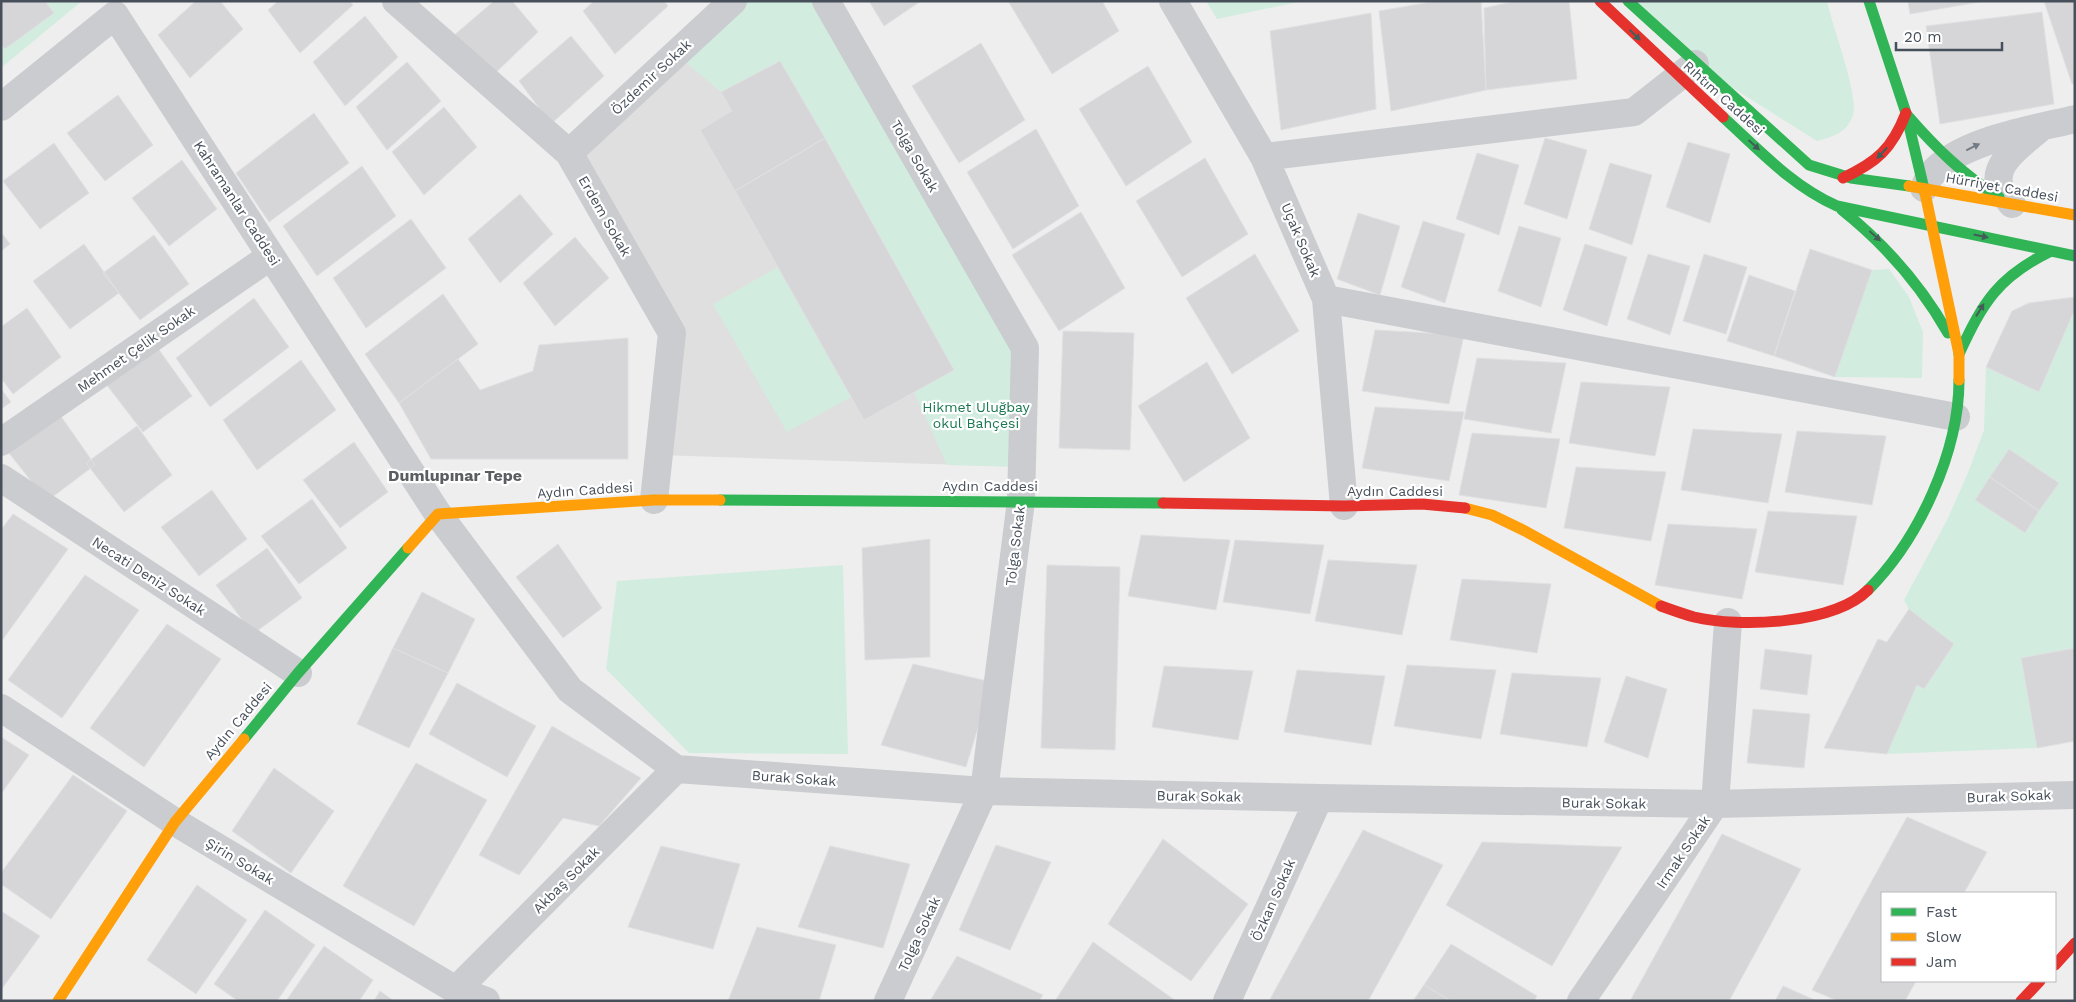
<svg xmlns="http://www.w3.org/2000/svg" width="2076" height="1002" viewBox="0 0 2076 1002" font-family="'Work Sans',sans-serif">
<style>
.education{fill:#e0dfe0}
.green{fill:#d2eddf;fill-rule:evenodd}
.building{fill:#d6d6d8;stroke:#dfe0e1}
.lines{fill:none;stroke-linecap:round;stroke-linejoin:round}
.street{stroke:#cacccf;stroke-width:28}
.fast{stroke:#30b455;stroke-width:11}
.slow{stroke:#ff9f0a;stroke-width:11}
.jam{stroke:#e5322d;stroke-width:11}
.oneway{fill:#435e59}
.oneway2{fill:#747b83}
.labels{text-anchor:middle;stroke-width:4.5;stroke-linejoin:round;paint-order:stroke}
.street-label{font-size:14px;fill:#464f5a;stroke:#fff}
.park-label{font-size:14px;fill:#19784f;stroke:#fff}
.quarter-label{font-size:16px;font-weight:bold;fill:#5a5d61;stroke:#fff}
</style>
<rect width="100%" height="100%" fill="#eee"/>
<path class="education" d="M733 1H826L1022 467 659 455 672 333 569 153Z"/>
<path class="green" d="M1 1H82L1 68Z
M733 1H826L1025 348 1022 467 947 465 914 392 954 369 780 62 721 92 676 54Z
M1206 1H1303L1217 19Z
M1628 1H1827C1832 26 1859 95 1853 115 1848 132 1833 137 1817 141L1695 64Z
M778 267 851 397 787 432 713 304Z
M1889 269 1909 297 1923 332 1922 378 1835 377 1872 270Z
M2075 309V648L2021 658 2037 748 1887 754 1917 685 1924 689 1954 644 1909 609 1904 600 1947 520 1967 475 1984 430 1986 367 2039 391ZM2009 449 2058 482 2028 527Z
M843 565 848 754 689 753 606 669 617 581Z"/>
<path class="building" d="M1 1H45L54 13 5 49 1 44Z
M196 1H220L243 29 190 78 158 35Z
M278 1H350L353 5 300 53 268 10Z
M494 1H512L538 32 487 81 452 37Z
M594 1H664L668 6 615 54 583 11Z
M869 1H921L884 26Z
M1008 1H1102L1119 31 1052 74Z
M1437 1H1481L1486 90 1391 111 1379 11Z
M1517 1H1569L1577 79 1486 90 1484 8Z
M1908 1H1985L1910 14Z
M2044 1H2075V83L2072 84Z
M2042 12 2054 104 1940 124 1926 26Z
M1371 13 1376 109 1281 130 1270 31Z
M365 16 398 57 345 106 313 62Z
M571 36 604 76 551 124 519 81Z
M981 43 1025 120 959 163 912 86Z
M780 61 825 138 735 191 700 130 732 111 721 92Z
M407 62 441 101 387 150 356 107Z
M1148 66 1192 142 1126 186 1079 109Z
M118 95 153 145 105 181 67 133Z
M444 107 477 147 424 195 392 152Z
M314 113 349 163 269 222 236 173Z
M1036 129 1079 206 1013 249 967 172Z
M825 138 954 370 864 420 735 191Z
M1545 138 1587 150 1567 219 1524 204Z
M1688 142 1730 154 1710 223 1666 207Z
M54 143 89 193 40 229 3 181Z
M1477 153 1519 165 1499 235 1456 219Z
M1205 158 1248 234 1182 277 1136 201Z
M182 160 217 209 169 246 132 198Z
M1610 163 1652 175 1632 245 1589 229Z
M362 166 396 216 317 276 283 226Z
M520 194 553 234 500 283 468 239Z
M1081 212 1125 288 1059 331 1012 255Z
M1358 213 1400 226 1380 295 1337 279Z
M411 219 446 268 366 328 333 278Z
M1423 221 1465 234 1445 303 1401 287Z
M1519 226 1561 238 1541 307 1498 291Z
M1 232 10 244 1 251Z
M154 235 189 284 140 320 103 273Z
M575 237 609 278 555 326 523 283Z
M84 244 119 293 70 329 33 281Z
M1585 244 1627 257 1607 326 1563 310Z
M1810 249 1872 270 1835 377 1774 356Z
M1255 254 1299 331 1232 374 1186 298Z
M1648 254 1690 266 1670 335 1627 319Z
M1704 254 1747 267 1726 334 1683 321Z
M1749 275 1795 291 1774 356 1727 341Z
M443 294 478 344 399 403 365 354Z
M2075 297V309L2039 392 1986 367 2012 311 2029 303Z
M254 298 289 347 210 407 176 358Z
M27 308 61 357 13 394 1 378V327Z
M1375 330 1464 335 1449 404 1362 391Z
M1063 331 1134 333 1130 450 1059 448Z
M628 338V459H431L399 403 458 359 480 390 533 371 539 345Z
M157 347 192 396 143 432 106 384Z
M1477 358 1566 363 1551 433 1464 419Z
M301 360 336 410 257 470 223 420Z
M1207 362 1250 438 1184 482 1138 406Z
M1581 382 1670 387 1655 456 1569 443Z
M1 389 11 402 1 409Z
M1375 407 1464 412 1449 481 1362 468Z
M60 415 95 465 47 501 9 453Z
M137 426 172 475 124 512 86 463Z
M1693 429 1782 434 1768 503 1681 490Z
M1797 431 1886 436 1872 505 1785 492Z
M1472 433 1560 439 1546 508 1459 495Z
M354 442 388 492 340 528 303 480Z
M2009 449 2059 483 2039 511 1990 477Z
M1576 467 1666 472 1651 541 1564 528Z
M1990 477 2039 511 2025 533 1975 500Z
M212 490 247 539 199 576 161 527Z
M312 499 347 548 299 584 261 536Z
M1768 511 1857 516 1843 585 1755 572Z
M13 514 68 549 1 642V530Z
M1668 524 1757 529 1742 599 1655 585Z
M1141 535 1230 540 1216 610 1128 596Z
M930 539V657L865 660 862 548Z
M1235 540 1324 545 1310 614 1223 602Z
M558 544 602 608 563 638 516 577Z
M267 548 302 598 253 634 216 585Z
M1328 560 1417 565 1402 635 1315 621Z
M1047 565 1120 567 1115 750 1041 748Z
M85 575 139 610 62 718 8 680Z
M1462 579 1551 584 1537 653 1450 640Z
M422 592 475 619 448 673 393 648Z
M1909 609 1954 644 1924 689 1917 685 1887 754 1824 748 1878 639 1887 642Z
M167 624 221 659 144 767 90 728Z
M393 648 448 673 409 748 357 724Z
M2075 648V741L2037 748 2021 658Z
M1765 649 1812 655 1807 695 1760 689Z
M913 664 992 682 966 767 881 745Z
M1407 665 1496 670 1481 739 1394 726Z
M1164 666 1253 671 1238 740 1152 727Z
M1297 670 1385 676 1371 745 1284 732Z
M1512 673 1601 678 1587 747 1500 734Z
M1626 676 1667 689 1648 758 1604 742Z
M457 683 536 726 507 777 429 734Z
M1753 709 1810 714 1804 768 1747 763Z
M552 726 641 778 599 826 563 818 519 875 479 855Z
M1 737 29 755 1 794Z
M416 763 487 800 414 926 343 886Z
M274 768 334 811 291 873 232 831Z
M73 775 127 811 51 919 1 884V873Z
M1907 817 1987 852 1964 893H1882V981H1916L1905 1001H1838L1812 990Z
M1363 830 1443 865 1368 1001H1269Z
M1722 834 1801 869 1729 1001H1630Z
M1163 839 1248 904 1191 981 1108 924Z
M1482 842 1622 847 1552 966 1446 905Z
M996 845 1051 862 1010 950 959 930Z
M661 846 740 864 713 949 628 927Z
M830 846 910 864 883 948 798 927Z
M197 885 247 920 196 994 147 960Z
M265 910 315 945 277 1001H238L214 984Z
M1 911 40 936 1 990Z
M757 927 836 945 819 1001H728Z
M1093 942 1176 1001H1055Z
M1451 944 1537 996 1534 1001H1451L1424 985Z
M324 946 373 980 359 1001H286Z
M957 956 1043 995 1039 1001H930Z
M1424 985 1451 1001H1413Z
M1783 986 1817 1001H1775Z
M380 991 394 1001H374Z"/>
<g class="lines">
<path class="street" d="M396 1 569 153 672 333 654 500
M826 1 1025 348 1021 501 984 791 888 1001
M1173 1 1264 157 1326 299 1344 506
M1 107 115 15 438 514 570 690 676 769 984 791 1319 798 1715 804 2075 795
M569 153 733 1
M1264 157 1634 112 1695 64
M1924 188C1926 184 1928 178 1931 175 1958 141 2034 129 2075 119
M2012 204C2008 199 2002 193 2000 187 1991 164 2023 143 2038 130
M1326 299 1956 417
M1 442 271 256
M1 478 298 673
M1 708 175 822 456 990 486 1001
M456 990 676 769
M1227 1001 1319 798
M1581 1001 1715 804 1728 622"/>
<path class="fast" d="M1628 1 1809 165 1851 178 1909 186
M1869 1 1906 113 1925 193
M1908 116C1935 147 1963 175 1999 197
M1723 117C1759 150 1792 186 1837 206L2075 256
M1842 210C1886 245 1920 284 1948 333
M1959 354C1983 302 1998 277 2051 251
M720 500 1163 503
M1868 590C1919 539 1959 452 1959 380
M244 739 298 673 408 548"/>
<path class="slow" d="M1909 186 2075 215
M1925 193 1959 354V380
M1465 508 1492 515 1525 531 1661 606
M408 548 438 514 654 500H720
M58 1001 175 822 244 739"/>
<path class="jam" d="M1600 1 1723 117
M1843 178C1877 162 1892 149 1906 113
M1163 503 1344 506 1422 504 1465 508
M1661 606C1672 610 1683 614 1694 617 1740 628 1834 624 1868 590
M2055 965 2075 943
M2021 1001 2040 981"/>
</g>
<defs><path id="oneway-solid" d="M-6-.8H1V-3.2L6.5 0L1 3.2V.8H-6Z" transform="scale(1.25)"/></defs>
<g class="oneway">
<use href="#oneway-solid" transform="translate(1635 35) rotate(44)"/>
<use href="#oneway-solid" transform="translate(1754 145) rotate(42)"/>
<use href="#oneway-solid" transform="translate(1882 153) rotate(133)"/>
<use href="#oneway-solid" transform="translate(1875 236) rotate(42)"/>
<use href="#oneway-solid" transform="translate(1981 236) rotate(12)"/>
<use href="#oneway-solid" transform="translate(1980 310) rotate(-58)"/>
</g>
<use class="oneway2" href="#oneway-solid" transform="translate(1973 147) rotate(-26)"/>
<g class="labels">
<g class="street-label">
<text transform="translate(651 77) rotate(-43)" y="5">Özdemir Sokak</text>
<text transform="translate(1724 98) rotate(42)" y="5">Rıhtım Caddesi</text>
<text transform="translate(915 156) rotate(60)" y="5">Tolga Sokak</text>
<text transform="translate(2002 187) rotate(10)" y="5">Hürriyet Caddesi</text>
<text transform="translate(237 203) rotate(57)" y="5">Kahramanlar Caddesi</text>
<text transform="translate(605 216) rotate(60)" y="5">Erdem Sokak</text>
<text transform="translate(1301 240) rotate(67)" y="5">Uçak Sokak</text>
<text transform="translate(136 349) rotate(-35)" y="5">Mehmet Çelik Sokak</text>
<text x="990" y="491">Aydın Caddesi</text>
<text transform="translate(585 490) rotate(-4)" y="5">Aydın Caddesi</text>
<text x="1395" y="496">Aydın Caddesi</text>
<text transform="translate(1015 546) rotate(-83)" y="5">Tolga Sokak</text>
<text transform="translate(149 576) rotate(33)" y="5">Necati Deniz Sokak</text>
<text transform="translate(238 721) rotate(-50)" y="5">Aydın Caddesi</text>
<text transform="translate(794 778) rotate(4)" y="5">Burak Sokak</text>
<text transform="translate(1199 796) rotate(1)" y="5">Burak Sokak</text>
<text transform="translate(2009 796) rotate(-2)" y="5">Burak Sokak</text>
<text transform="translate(1604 803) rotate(1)" y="5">Burak Sokak</text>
<text transform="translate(1683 852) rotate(-56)" y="5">Irmak Sokak</text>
<text transform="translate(240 861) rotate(31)" y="5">Şirin Sokak</text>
<text transform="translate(566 880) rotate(-45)" y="5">Akbaş Sokak</text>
<text transform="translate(1273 900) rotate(-66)" y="5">Özkan Sokak</text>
<text transform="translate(919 934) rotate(-65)" y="5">Tolga Sokak</text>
</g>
<g class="park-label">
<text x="976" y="412">Hikmet Uluğbay<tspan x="976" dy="16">okul Bahçesi</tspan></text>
</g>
<g class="quarter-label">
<text x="455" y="481">Dumlupınar Tepe</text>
</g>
</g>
<rect width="2076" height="1002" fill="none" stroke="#464f5a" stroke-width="5"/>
<rect x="1881" y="892" width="175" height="90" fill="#ffffff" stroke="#b5b9bd"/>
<rect x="1891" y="908" width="25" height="8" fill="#30b455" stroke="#b5b9bd"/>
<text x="1926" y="917" font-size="15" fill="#464f5a">Fast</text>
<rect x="1891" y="933" width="25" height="8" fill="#ff9f0a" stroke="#b5b9bd"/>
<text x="1926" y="942" font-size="15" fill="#464f5a">Slow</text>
<rect x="1891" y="958" width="25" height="8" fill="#e5322d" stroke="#b5b9bd"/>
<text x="1926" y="967" font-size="15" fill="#464f5a">Jam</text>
<path d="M1896 42v8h106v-8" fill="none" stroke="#464f5a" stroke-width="2.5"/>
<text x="1904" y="42" font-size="15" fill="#464f5a" stroke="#ffffff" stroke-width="4" paint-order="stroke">20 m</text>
</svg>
